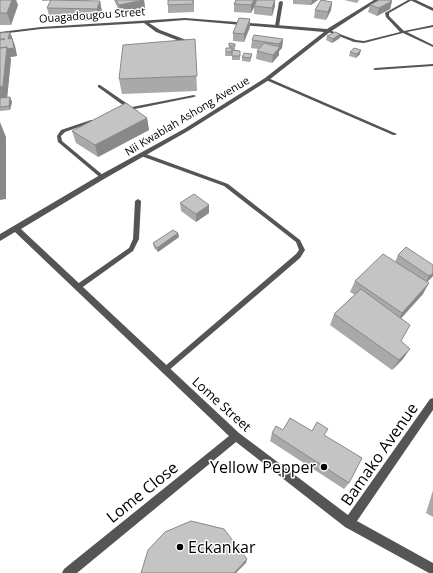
<svg xmlns="http://www.w3.org/2000/svg" width="433" height="573" viewBox="0 0 433 573" font-family="'Open Sans',sans-serif">
<style>
.lines{fill:none;stroke-linecap:round;stroke-linejoin:round}
.service{fill:#555;fill-rule:evenodd}
.minor{fill:#555;fill-rule:evenodd}
.wall{fill:#a9a9a9}
.shaded-wall{fill:#898989}
.building{fill:#c4c4c4;stroke:#898989}
.poi-dot{fill:#000;stroke:#fff;stroke-width:1.5}
.labels{text-anchor:middle;stroke-width:3;stroke-linejoin:round;paint-order:stroke}
.far-street-label{font-size:11px;fill:#000;stroke:#fff}
.street-label{font-size:13px;fill:#000;stroke:#fff}
.near-street-label{font-size:16px;fill:#000;stroke:#fff}
.near-poi-label{font-size:16px;fill:#000;stroke:#fff;text-anchor:end}
</style>
<rect width="100%" height="100%" fill="#fff"/>
<g class="lines">
<path class="service" d="M408 0H412L389 13V16L404 31 433 25V27L407 32 433 45V47L403 33 364 43 354 42 326 31 329 30 356 40 364 41 400 32 386 17 385 13Z
M281 1 283 2 279 26 277 27 275 26 279 2Z
M433 64V66L375 70 373 69 375 68Z
M266 78H268L397 134 395 135H393L266 80Z
M98 85H100L132 107 194 95 196 96 194 97 125 111 123 110V109L127 108 98 87Z
M91 120H93L95 121 65 132 61 136 62 141 104 176V178L102 179 58 142 57 136 61 130Z
M143 153 228 184 300 240 305 250 300 258 168 371 166 372 164 371 163 369 164 367 296 254 299 250 296 242 224 186 141 156V154Z
M138 199 141 201 139 239 133 251 80 289H76L75 287 76 285 129 248 133 239 135 201Z"/>
<path class="minor" d="M374 0H379L330 32 269 80 188 131 104 179 21 229 239 433 348 515 430 399 433 398V410L357 521 433 563V573H429L345 527 236 442 77 573H62L64 569 229 436 15 232 0 241V234L100 175 184 129 265 78 324 32 185 20 149 23 160 30 189 41 190 42 187 44 156 32 144 23 41 29 0 34V32L41 27 185 18 327 29Z
M410 0H416L433 8V11Z"/>
</g>
<path class="wall" d="M0 0H16L18 5 11 25H0Z
M42 0 100 1 102 12 99 21 50 20 47 8 50 1H42Z
M114 0H144L145 8 120 13Z
M168 0H194V12L168 13Z
M236 0H256V2L257 0H275V6L272 16 254 14V6L251 13 234 12V4Z
M293 0H318L311 5 293 4Z
M344 0H359L357 3Z
M392 1 390 9 377 16 368 12 370 5Z
M332 2 331 10 326 20 314 18 315 10Z
M250 27 244 42 233 41V33Z
M10 32 15 46 17 56 10 57 11 59 7 98 10 97 12 102 10 110 0 111V33Z
M327 36 340 38 332 43 326 40Z
M195 39 197 91 122 94 119 79Z
M283 39 282 48 279 51V55L272 63 256 59 257 51 259 49 251 48 252 40Z
M229 43 235 44V50H232V56H225L226 48H229Z
M232 50 240 51V60H232Z
M350 52 360 54 356 58 349 56Z
M252 54 250 62 242 61V57Z
M147 118 149 130 98 157 76 143 72 131Z
M180 203 209 205V213L196 222 181 211Z
M178 233 179 237 158 252 154 248 153 243Z
M398 255 433 276 427 282 423 294 401 318V341L403 359 392 370 330 325 334 314 355 295 350 292 355 281 395 262Z
M283 430 312 431 324 435 349 483 344 489 270 441 272 433Z
M433 490V517L426 513Z"/>
<path class="shaded-wall" d="M12 0H16L18 5 11 25 7 13Z
M144 0 145 8 120 13 119 5Z
M254 0H256V4L251 13V5Z
M275 0V6L272 16V8Z
M312 0H318L311 5Z
M100 1 102 12 99 21 97 9Z
M392 1 390 9 377 16 379 8Z
M332 2 331 10 326 20 328 12Z
M250 19V27L244 42V34Z
M10 32 15 46 17 56 10 57 11 59 7 99 0 100V87L8 39Z
M340 34V38L332 43 333 39Z
M283 39 282 48 279 51V55L272 63 273 55 279 48V44Z
M361 50 360 54 356 58 357 54Z
M252 54 250 62V58Z
M10 97 12 102 10 110 9 106Z
M147 118 149 130 98 157 95 145Z
M0 122 6 137V199L0 200Z
M209 205V213L196 222V214Z
M178 233 179 237 158 252 157 248Z
M433 273V276L425 284 429 276Z
M429 283 423 294 396 324 402 313Z
M410 349 403 359 392 370 399 360Z
M247 559 246 563 236 573H234Z"/>
<path class="building" d="M0 0H12L7 13H0Z
M51 0 100 1 97 9 47 8Z
M116 0H144L119 5Z
M168 0H193V4L168 5Z
M236 0H254L251 5 234 4Z
M257 0H275L272 8 254 6Z
M321 0 332 2 328 12 315 10Z
M379 0H390L392 1 379 8 370 5Z
M239 18 250 19 244 34 233 33Z
M10 32 8 39 12 38 14 48 7 49V47L0 48V40L5 39H0V33Z
M335 32 340 34 333 39 327 36Z
M254 35 283 39 279 44 252 40Z
M195 39 197 76 119 79 123 45Z
M229 43 235 44V46H229Z
M264 43 280 47 273 55 257 51Z
M7 47 3 86 0 87V48Z
M226 48H232V52H226Z
M354 48 361 50 357 54 350 52Z
M232 50 240 51V56H232Z
M244 53 252 54 250 58 242 57Z
M10 97 9 106 0 107V98Z
M126 103 147 118 95 145 72 131Z
M194 194 209 205 196 214 180 203Z
M173 230 178 233 157 248 153 243Z
M406 247 433 265V273L429 276 398 255Z
M383 254 429 283 402 313 355 281Z
M361 289 410 325 401 341 410 349 399 360 334 314Z
M290 418 312 431 317 422 328 429 324 435 362 458 349 483 272 433 276 426 283 430Z
M191 521 224 529 247 559 234 573H141L148 550 165 532Z"/>
<g class="poi-dot">
<circle cx="324" cy="467" r="4"/>
<circle cx="180" cy="547" r="4"/>
</g>
<g class="labels">
<g class="far-street-label">
<text transform="translate(92 15) rotate(-4)" y="4">Ouagadougou Street</text>
<text transform="translate(187 116) rotate(-31)" y="4">Nii Kwablah Ashong Avenue</text>
</g>
<g class="street-label">
<text transform="translate(222 404) rotate(42)" y="5">Lome Street</text>
</g>
<g class="near-street-label">
<text transform="translate(379 454) rotate(-55)" y="6">Bamako Avenue</text>
<text transform="translate(142 492) rotate(-39)" y="6">Lome Close</text>
</g>
<g class="near-poi-label">
<text x="316" y="473">Yellow Pepper</text>
<text x="188" y="553" text-anchor="start">Eckankar</text>
</g>
</g>
</svg>
